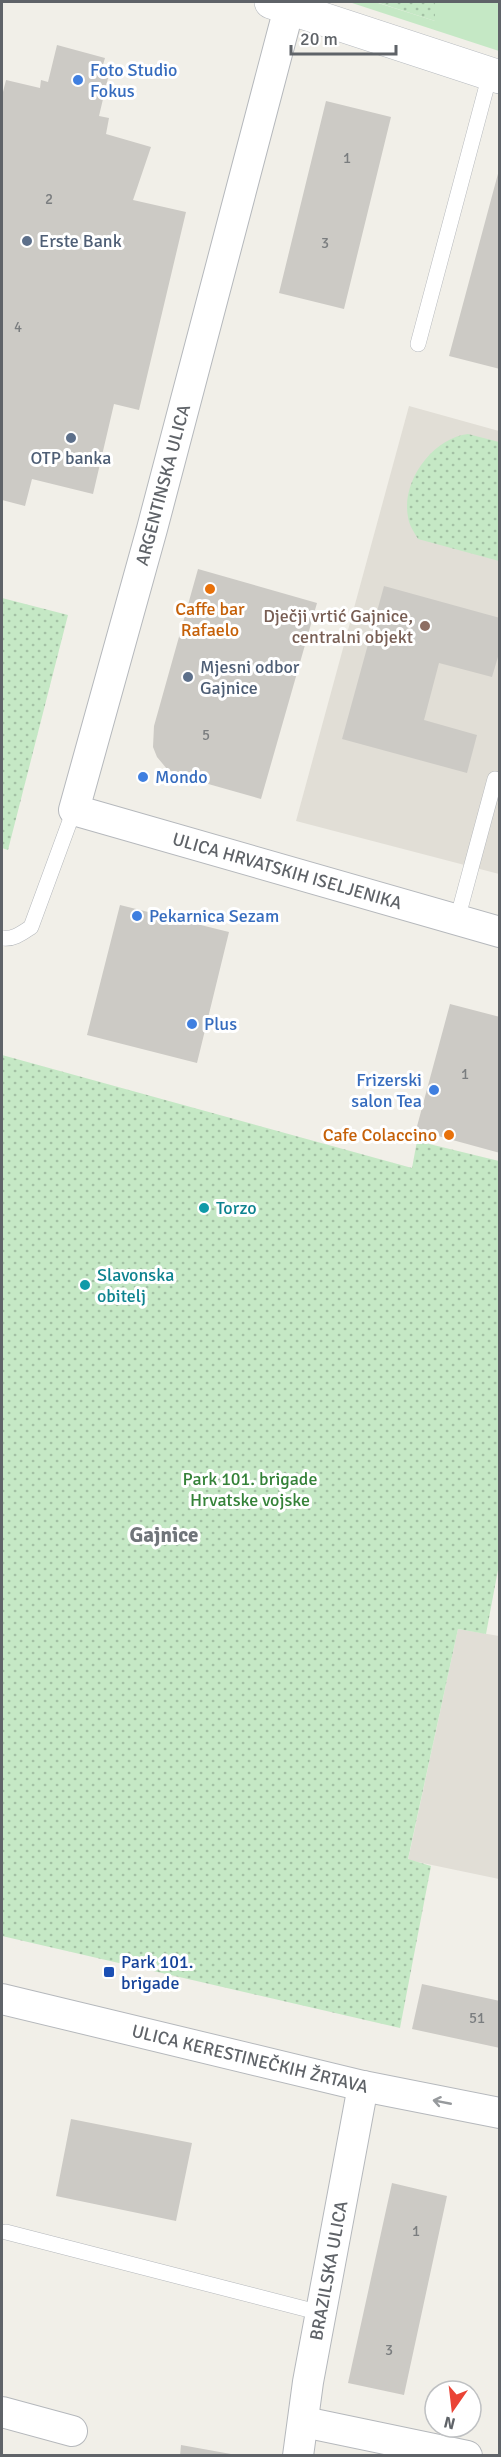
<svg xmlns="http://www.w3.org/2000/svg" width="501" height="2457" viewBox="0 0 501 2457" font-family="Signika,sans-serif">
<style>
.education{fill:#e1ded6}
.grass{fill:#c5e8c5}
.park{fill:url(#park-dots)}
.building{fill:#cccac5}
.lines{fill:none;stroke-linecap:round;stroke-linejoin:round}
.lane-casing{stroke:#b5b8bc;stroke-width:16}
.street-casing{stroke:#b5b8bc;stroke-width:32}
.secondary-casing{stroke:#b6babf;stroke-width:34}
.lane{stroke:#fff;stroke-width:15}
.street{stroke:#fff;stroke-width:30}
.secondary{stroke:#fff;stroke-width:33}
.oneway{stroke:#979a9d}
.shop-dot{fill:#3f7fe0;stroke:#fff;stroke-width:2}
.service-dot{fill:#5c6f8a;stroke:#fff;stroke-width:2}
.food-dot{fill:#e8710a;stroke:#fff;stroke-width:2}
.education-dot{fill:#8d6e63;stroke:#fff;stroke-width:2}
.culture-dot{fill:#0f9aa8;stroke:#fff;stroke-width:2}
.transit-dot{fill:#1a4fb4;stroke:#fff;stroke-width:2}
.labels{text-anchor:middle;stroke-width:6;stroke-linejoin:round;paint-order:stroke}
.number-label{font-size:15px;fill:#7a7d7f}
.shop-label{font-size:18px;fill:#366cbe;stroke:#fff;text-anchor:start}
.service-label{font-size:18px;fill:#4e5e75;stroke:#fff;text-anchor:start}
.street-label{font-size:18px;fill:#5f6368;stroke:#fff}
.food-label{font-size:18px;fill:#c56008;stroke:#fff}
.education-label{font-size:18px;fill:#785e54;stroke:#fff;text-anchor:end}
.culture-label{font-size:18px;fill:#0d838f;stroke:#fff;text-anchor:start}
.park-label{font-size:18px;fill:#348238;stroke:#fff}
.transit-label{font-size:18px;fill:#164399;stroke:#fff;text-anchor:start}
.quarter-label{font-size:21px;font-weight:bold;fill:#70757a;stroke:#fff}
</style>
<defs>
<pattern id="park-dots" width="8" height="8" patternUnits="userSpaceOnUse" patternTransform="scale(1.5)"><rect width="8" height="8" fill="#c5e8c5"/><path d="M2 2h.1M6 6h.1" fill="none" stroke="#a3c0a4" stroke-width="1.8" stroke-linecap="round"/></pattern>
</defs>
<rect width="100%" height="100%" fill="#f1efe8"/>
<path class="education" d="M409 406 499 431V874L296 821Z
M458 1629 499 1636V1879L408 1860Z"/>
<path class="grass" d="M349 2H375L435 21V2H499V51Z"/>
<path class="park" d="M376 2H435V21Z
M468 434 499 442V561L418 539C414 532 409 525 408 517 401 481 433 438 468 434Z
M2 598 68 615 8 850 2 848Z
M2 1055 412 1168 417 1141 499 1161 500 1559 486 1634 458 1629 408 1859 431 1866 400 2028 2 1936Z"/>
<path class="building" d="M57 45 105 58 100 75 108 78 99 116 109 118 106 134 151 147 133 200 186 212 139 410 114 404 93 494 32 479 25 506 2 500V96L6 80 40 88 41 80 48 82Z
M326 101 391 117 344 309 279 293Z
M499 170H500V369L449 356Z
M198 569 317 603 261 799 180 776 167 769 157 757 153 747 154 726Z
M384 586 500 618V650L492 677 439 663 424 720 477 735 467 773 342 739Z
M120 905 229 932 197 1063 87 1035Z
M450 1004 500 1017V1153L416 1130Z
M422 1984 500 2001V2048L412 2029Z
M71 2119 192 2143 176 2221 56 2196Z
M392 2183 447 2196 404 2395 348 2383Z
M181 2445 231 2454 230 2456H180Z"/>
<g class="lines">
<defs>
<path id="lane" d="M418 344 490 74
M457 920 495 779
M2 938C13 940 22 933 31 927L74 810
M6 2232 321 2313"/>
<g id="street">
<path id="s1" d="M289 8 152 529 74 810 500 932"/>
<path id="s2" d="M2 1999 363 2086 500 2113"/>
<path d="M2 2412 72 2431"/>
<path d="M304 2422 467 2456"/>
<path id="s3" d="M298 2456 308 2382 363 2086"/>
</g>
<path id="secondary" d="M271 2 500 77"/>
</defs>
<use href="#lane" class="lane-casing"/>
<use href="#street" class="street-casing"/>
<use href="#secondary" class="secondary-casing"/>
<use href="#lane" class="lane"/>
<use href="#street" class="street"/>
<use href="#secondary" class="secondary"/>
</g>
<defs><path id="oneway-shaft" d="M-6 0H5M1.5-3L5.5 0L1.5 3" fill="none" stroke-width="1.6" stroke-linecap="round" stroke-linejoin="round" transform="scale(1.5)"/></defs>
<use class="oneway" href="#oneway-shaft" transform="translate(442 2102) rotate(-169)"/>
<g class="shop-dot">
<circle cx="78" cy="80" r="6"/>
<circle cx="143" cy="777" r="6"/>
<circle cx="137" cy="916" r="6"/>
<circle cx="192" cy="1024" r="6"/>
<circle cx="434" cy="1090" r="6"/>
</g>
<g class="service-dot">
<circle cx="27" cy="241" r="6"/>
<circle cx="71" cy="438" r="6"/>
<circle cx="188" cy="677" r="6"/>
</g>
<g class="food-dot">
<circle cx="210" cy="589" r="6"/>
<circle cx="449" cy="1135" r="6"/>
</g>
<circle class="education-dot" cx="425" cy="626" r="6"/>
<g class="culture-dot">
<circle cx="204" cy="1208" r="6"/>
<circle cx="85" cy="1285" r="6"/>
</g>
<rect class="transit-dot" x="103" y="1966" width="12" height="12" rx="3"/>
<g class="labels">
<g class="number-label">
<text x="347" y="163">1</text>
<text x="49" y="204">2</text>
<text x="325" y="248">3</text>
<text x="18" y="332">4</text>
<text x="206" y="740">5</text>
<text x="465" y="1079">1</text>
<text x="477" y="2023">51</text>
<text x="416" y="2236">1</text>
<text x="389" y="2355">3</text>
</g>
<g class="shop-label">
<text x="90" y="76">Foto Studio<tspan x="90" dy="21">Fokus</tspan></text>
<text x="155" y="783">Mondo</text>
<text x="149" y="922">Pekarnica Sezam</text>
<text x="204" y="1030">Plus</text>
<text x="422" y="1086" text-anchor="end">Frizerski<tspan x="422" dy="21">salon Tea</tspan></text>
</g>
<g class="service-label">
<text x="39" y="247">Erste Bank</text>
<text x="71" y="464" text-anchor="middle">OTP banka</text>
<text x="200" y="673">Mjesni odbor<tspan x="200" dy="21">Gajnice</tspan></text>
</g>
<g class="street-label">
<text transform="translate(163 485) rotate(-75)" y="6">ARGENTINSKA ULICA</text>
<text dy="6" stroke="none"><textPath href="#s1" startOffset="1052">ULICA HRVATSKIH ISELJENIKA</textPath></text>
<text dy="6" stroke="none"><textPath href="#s2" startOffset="255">ULICA KERESTINEČKIH ŽRTAVA</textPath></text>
<text dy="6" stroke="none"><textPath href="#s3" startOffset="188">BRAZILSKA ULICA</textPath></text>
</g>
<g class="food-label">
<text x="210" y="615">Caffe bar<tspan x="210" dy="21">Rafaelo</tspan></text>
<text x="437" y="1141" text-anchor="end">Cafe Colaccino</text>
</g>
<g class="education-label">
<text x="413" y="622">Dječji vrtić Gajnice,<tspan x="413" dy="21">centralni objekt</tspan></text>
</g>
<g class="culture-label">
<text x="216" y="1214">Torzo</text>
<text x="97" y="1281">Slavonska<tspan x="97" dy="21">obitelj</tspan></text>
</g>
<g class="park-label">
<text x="250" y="1485">Park 101. brigade<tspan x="250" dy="21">Hrvatske vojske</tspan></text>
</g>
<g class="transit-label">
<text x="121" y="1968">Park 101.<tspan x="121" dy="21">brigade</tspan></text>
</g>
<g class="quarter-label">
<text x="164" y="1542">Gajnice</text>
</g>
</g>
<rect width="501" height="2457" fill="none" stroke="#5f6368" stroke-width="6"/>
<g transform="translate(453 2409) rotate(194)"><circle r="28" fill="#ffffff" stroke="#bfc1c3" stroke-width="1.5"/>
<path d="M0-4.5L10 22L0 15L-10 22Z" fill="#ea4335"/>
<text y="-9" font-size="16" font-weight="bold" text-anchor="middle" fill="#5f6368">N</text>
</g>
<path d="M291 45v9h105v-9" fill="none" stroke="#5f6368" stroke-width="3"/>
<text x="300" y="45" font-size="18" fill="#5f6368" stroke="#ffffff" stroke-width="4.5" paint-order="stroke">20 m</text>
</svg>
